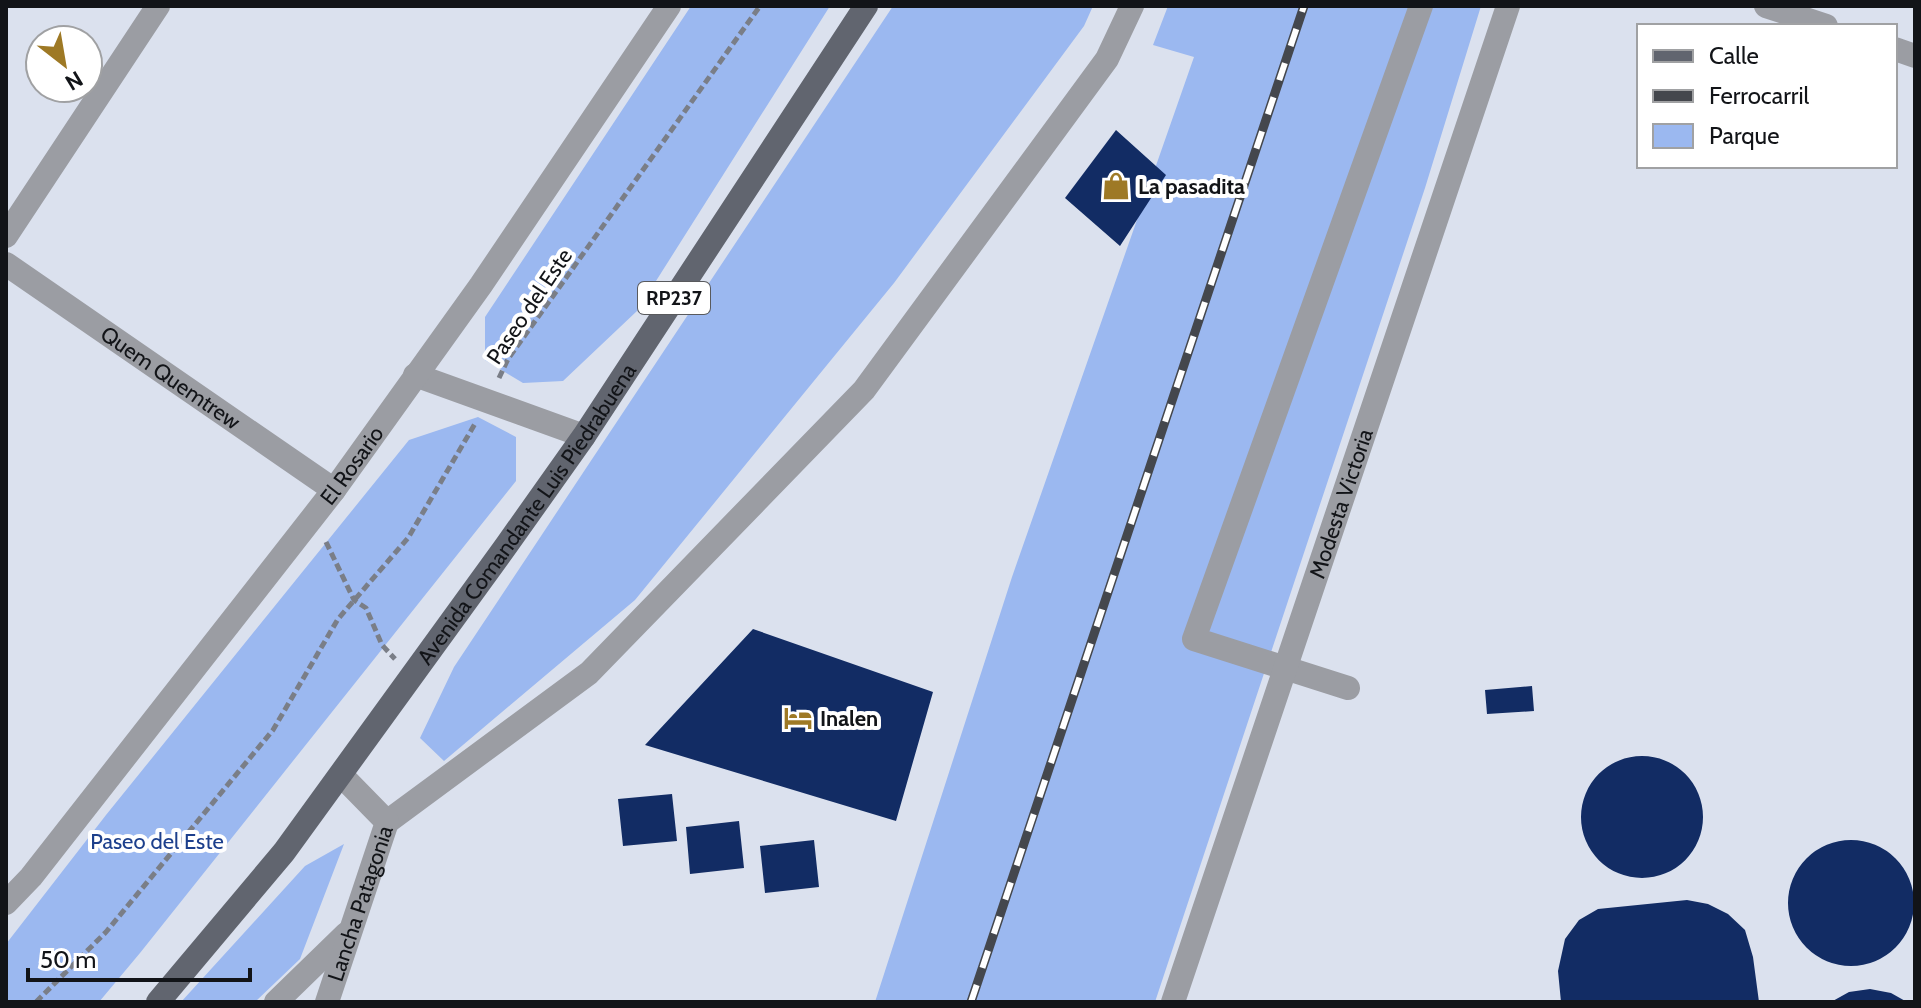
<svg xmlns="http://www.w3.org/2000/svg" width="1921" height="1008" viewBox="0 0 1921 1008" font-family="Cabin,sans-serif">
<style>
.green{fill:#9bb8f0}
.building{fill:#122c64}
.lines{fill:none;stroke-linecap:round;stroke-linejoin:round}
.path{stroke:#7a7e87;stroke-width:5;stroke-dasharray:8 4;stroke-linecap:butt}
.minor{stroke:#9b9da3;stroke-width:24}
.major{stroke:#61656f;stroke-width:24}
.rail-casing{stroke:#44474d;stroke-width:9}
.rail{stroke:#fff;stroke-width:6;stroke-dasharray:18;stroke-linecap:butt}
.labels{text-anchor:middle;stroke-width:8;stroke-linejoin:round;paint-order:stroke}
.shield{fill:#fff;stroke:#595a5d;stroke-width:2}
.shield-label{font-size:20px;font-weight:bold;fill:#121418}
.poi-label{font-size:22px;font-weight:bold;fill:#121418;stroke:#fff;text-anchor:start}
.street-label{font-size:22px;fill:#121418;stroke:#fff}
.park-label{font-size:22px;fill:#1c3f8c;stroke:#fff}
</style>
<rect width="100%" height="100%" fill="#dbe1ee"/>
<path class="green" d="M691 6H830L637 311 563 381 523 383 485 360V317Z
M893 6H1093L1084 26 894 283 635 600 444 761 420 738 454 667Z
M1168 6H1481L1425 188 1155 1002H875L1012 577 1194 57 1153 45Z
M478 417 516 437V481L140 953 99 1002H6V944L106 815 409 440Z
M344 844 300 959 255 1002H181L305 866Z"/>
<path class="building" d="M1116 130 1166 175 1120 246 1065 198Z
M753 629 933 692 896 821 645 745Z
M1532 686 1534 711 1487 714 1485 690Z
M1581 817a61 61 0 1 1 122 0a61 61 0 1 1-122 0Z
M672 794 677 841 623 846 618 799Z
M739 821 744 868 690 874 686 827Z
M814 840 819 887 765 893 760 846Z
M1788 903a63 63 0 1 1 126 0a63 63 0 1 1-126 0Z
M1687 900 1708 904 1728 914 1745 930 1753 957 1759 1002H1561L1558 971 1565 939 1579 920 1598 909Z
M1870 989 1891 993 1907 1002H1831L1849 992Z"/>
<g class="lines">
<path class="path" d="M499 378 508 359 760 6
M326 542 354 600 366 608 382 645 395 659
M36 1002 106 932 273 730 338 619 408 538 476 422"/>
<g class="minor">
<path d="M1766 6 1826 26"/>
<path d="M1895 49 1915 56"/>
<path d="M6 236 158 6"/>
<path id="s1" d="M6 264 334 490"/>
<path d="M415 375 584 436"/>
<path d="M1348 688 1194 639 1421 6"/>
<path d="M387 822 589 673 864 390 1107 59 1132 6"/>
<path id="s2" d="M6 903 31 877 334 490 481 285 669 6"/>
<path d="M276 1002 346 934"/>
<path id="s3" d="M327 1002 387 822 342 776"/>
<path id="s4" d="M1173 1002 1508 6"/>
</g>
<path class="major" id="s5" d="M158 1002 284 852 506 546 584 436 866 6"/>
<defs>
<path id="rail" d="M971 1002 1304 6"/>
</defs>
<use href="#rail" class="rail-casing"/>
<use href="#rail" class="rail"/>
</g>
<defs>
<symbol id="shop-bare" viewBox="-9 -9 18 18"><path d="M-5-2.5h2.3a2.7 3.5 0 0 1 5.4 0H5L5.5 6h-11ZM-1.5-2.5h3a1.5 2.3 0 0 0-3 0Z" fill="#9e7925" stroke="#fff" stroke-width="2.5" paint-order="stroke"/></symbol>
<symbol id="hotel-bare" viewBox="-9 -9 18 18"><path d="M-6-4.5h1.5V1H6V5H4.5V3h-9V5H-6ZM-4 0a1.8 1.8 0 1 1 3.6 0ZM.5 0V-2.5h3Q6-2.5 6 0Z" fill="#9e7925" stroke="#fff" stroke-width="2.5" paint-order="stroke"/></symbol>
</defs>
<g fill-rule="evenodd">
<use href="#shop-bare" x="1096" y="166" width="40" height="40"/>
<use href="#hotel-bare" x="778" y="698" width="40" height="40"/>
</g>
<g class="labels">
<rect class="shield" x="638" y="282" width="72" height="32" rx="6"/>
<g class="shield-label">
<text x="674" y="305">RP237</text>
</g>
<g class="poi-label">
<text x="1138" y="194">La pasadita</text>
<text x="820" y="726">Inalen</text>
</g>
<g class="street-label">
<text transform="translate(529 306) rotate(-56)" y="8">Paseo del Este</text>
<text dy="8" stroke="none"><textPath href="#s1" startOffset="200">Quem Quemtrew</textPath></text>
<text dy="8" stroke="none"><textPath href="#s2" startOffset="558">El Rosario</textPath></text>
<text dy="8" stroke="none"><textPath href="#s4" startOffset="526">Modesta Victoria</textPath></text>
<text dy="8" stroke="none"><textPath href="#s5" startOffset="612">Avenida Comandante Luis Piedrabuena</textPath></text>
<text dy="8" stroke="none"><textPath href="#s3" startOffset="104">Lancha Patagonia</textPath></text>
</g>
<g class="park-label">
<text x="157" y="849">Paseo del Este</text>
</g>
</g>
<rect width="1921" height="1008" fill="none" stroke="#121418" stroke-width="16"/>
<rect x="1637" y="24" width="260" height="144" fill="#ffffff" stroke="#a0a1a3" stroke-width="2"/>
<rect x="1653" y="50" width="40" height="12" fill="#61656f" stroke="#a0a1a3" stroke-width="2"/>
<text x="1709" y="64" font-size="24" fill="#121418">Calle</text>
<rect x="1653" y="90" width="40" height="12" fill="#44474d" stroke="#a0a1a3" stroke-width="2"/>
<text x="1709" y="104" font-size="24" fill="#121418">Ferrocarril</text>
<rect x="1653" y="124" width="40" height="24" fill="#9bb8f0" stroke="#a0a1a3" stroke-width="2"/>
<text x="1709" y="144" font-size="24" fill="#121418">Parque</text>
<g transform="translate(64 64) rotate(149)"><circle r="38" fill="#ffffff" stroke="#a0a1a3" stroke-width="2"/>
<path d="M0-6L14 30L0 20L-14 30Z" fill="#9e7925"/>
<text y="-12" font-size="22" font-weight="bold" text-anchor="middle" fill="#121418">N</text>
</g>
<path d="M28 968v12h222v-12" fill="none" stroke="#121418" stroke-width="4"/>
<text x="40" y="968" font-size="24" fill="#121418" stroke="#ffffff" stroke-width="6" paint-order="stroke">50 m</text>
</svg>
